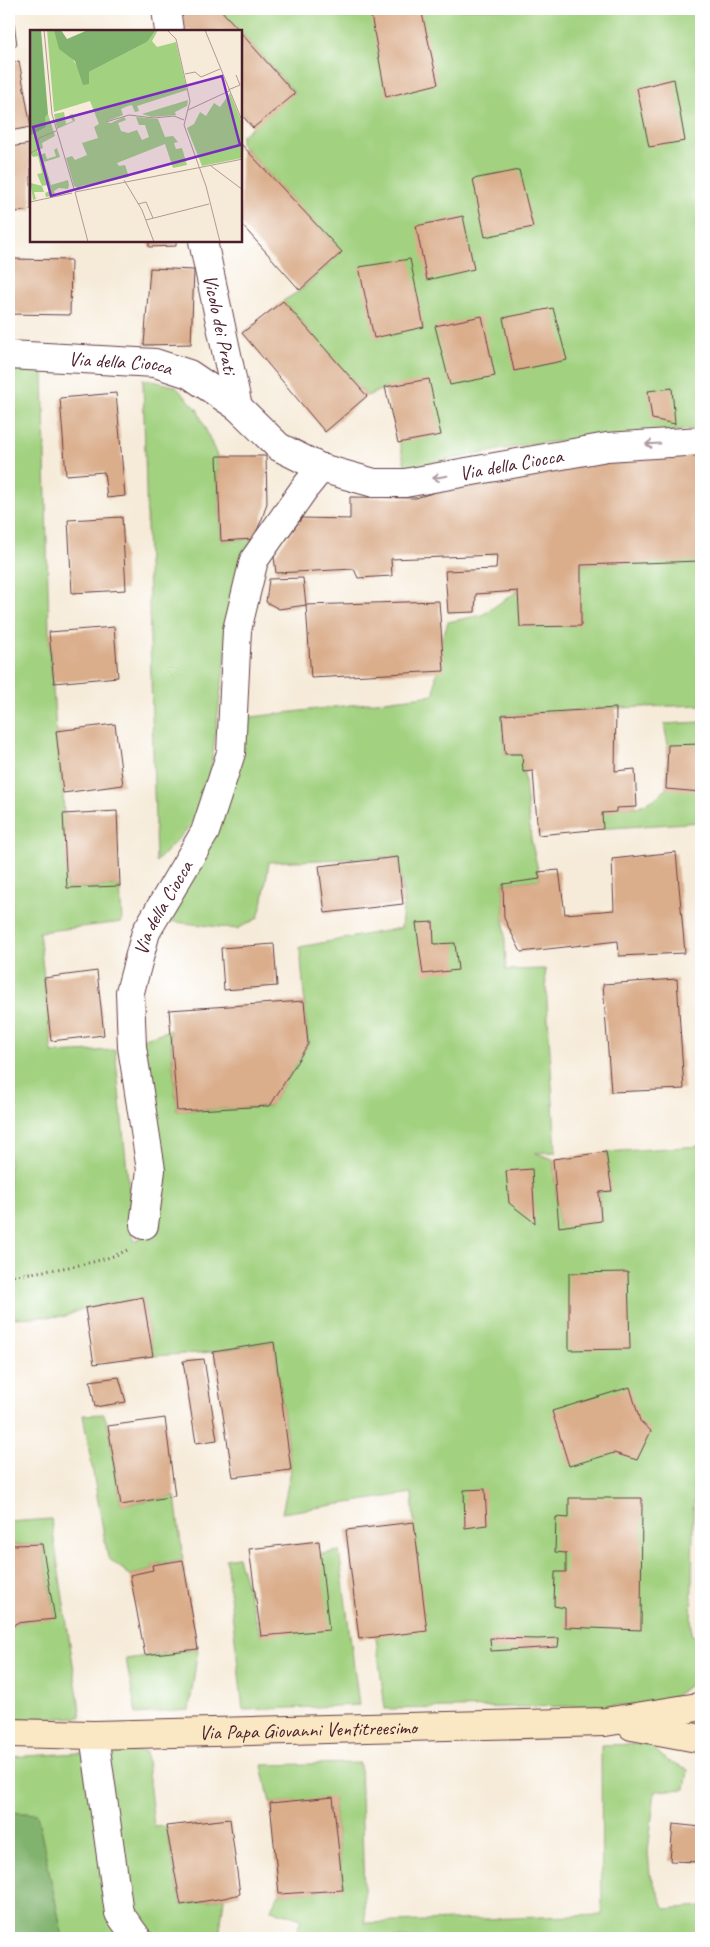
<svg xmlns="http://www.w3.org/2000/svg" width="710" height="1947" viewBox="0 0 710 1947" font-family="Caveat,sans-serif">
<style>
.green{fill:#a2d180;stroke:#767856}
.forest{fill:#81b36e;stroke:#66694c}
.building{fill:#daad8b}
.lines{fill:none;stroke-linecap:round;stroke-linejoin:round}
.minor-casing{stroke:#643e45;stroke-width:30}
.secondary-casing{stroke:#643e45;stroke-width:30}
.path{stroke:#643e45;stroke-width:3;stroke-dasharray:1 4;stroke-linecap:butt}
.minor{stroke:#fff;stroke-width:28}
.secondary{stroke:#fae7c3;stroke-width:28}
.oneway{stroke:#ae9aa0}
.labels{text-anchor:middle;stroke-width:4.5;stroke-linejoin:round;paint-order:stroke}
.street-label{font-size:20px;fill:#4a1f2b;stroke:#fff}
.inset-road{fill:none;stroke:#b19993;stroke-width:1}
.view{fill:#7b2cbf;fill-opacity:0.15;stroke:#7b2cbf;stroke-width:2.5}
.inset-edge{fill:none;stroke:#4a1f2b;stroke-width:2.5}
</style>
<rect width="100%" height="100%" fill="#fff"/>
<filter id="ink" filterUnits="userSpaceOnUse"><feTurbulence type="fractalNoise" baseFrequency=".02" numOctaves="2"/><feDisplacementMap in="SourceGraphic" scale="10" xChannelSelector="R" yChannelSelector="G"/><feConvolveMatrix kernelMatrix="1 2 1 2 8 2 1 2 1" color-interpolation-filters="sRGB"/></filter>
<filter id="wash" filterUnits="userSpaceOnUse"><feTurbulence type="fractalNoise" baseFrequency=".0096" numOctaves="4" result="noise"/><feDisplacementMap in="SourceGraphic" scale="20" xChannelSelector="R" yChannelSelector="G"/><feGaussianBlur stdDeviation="1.12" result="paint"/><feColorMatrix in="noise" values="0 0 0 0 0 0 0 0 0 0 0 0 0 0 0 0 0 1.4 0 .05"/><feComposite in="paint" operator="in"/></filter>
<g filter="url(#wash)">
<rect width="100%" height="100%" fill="#f6ebd9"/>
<path class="green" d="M220 9H701V429L531 444 406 468 385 388 367 396 283 301 301 290 342 252 241 144V136L295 93Z
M9 370H43L49 632 56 731 63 793 67 888 120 886 122 922 39 932 52 1053 115 1050 134 1241 157 1230 166 1183 142 1039 170 1030 177 1111 270 1106 308 1044 300 947 401 928 404 900 398 857 269 862 263 900 258 918 237 929 167 921 243 718 434 695 439 648 448 622 482 615 518 591 581 565 701 558V705L616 708 502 715 505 754H522L531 839 540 879 503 884 506 970 545 969 556 1152 535 1153 553 1159 559 1226 601 1221 599 1192 611 1191 606 1152 701 1146V1473H694L691 1634 701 1640V1676L675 1696 643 1705 385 1709 376 1637 414 1522 412 1493 282 1513 291 1470 274 1342 213 1352 153 1356 143 1297 85 1308 66 1316 9 1318Z
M143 379 175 386 197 409 217 456 221 541 253 539 229 628 210 776 194 822 156 862Z
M701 722V822L552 832 549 807H637L653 800 666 789 668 745 664 724Z
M104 1414 108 1426 121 1505 175 1496 183 1560 152 1565 153 1570 130 1575 108 1558 83 1415Z
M51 1519 81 1717 9 1720V1632L16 1623 55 1618 42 1544 14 1545 9 1541V1522Z
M339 1551 359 1705 243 1710 226 1559 238 1557 261 1636 316 1555Z
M198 1649 189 1710 136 1714 126 1659Z
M649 1744 667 1761 688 1770 685 1789 655 1791 648 1852 650 1874 665 1909 701 1906V1938H295L301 1919 271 1909 279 1894 343 1889 333 1798 270 1803 262 1765 360 1763 365 1923 602 1915 601 1745Z
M96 1752H146L154 1827 166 1826 181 1905 224 1898 219 1938H63L37 1814 9 1812V1757Z"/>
<path class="forest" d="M9 1812 37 1814 63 1938H9Z"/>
<g id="blocks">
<path class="building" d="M9 9H12L17 45 9 46Z
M191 9H220L240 31H172L169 28Z
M400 9H421L438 84 386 97 371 15Z
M241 33 295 94 253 128 241 114Z
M19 61 31 127 9 131V63Z
M674 79 685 141 649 147 637 88Z
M31 144V210L9 213V147Z
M241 144 342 252 300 290 241 224Z
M519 170 533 227 485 237 473 179Z
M463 216 474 269 427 280 416 226Z
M149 241H176V246L149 247Z
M9 259 71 260 70 315 9 314Z
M410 259 424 327 374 338 359 267Z
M150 268 194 270 191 344 144 345Z
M283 301 367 396 325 432 242 333Z
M553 308 567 360 514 371 503 318Z
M482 316 495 376 450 385 435 326Z
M429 379 441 435 398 443 385 387Z
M672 388 675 424 652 419 648 391Z
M116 393 125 496 107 498 104 472 66 475 60 398Z
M701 450V561L581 565V626L520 627 518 591 476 594 475 612 448 613 445 571 496 569 497 555 391 559 392 576 358 578 354 569 276 573 274 556 302 518 350 519V497L416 498 492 475 610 456Z
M217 456H266L267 503 262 519 253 539 221 541Z
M122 517 126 590 72 593 68 520Z
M303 578 306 605 439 601 444 671 311 678 306 605 279 609 266 602 269 579Z
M114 627 118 677 54 683 49 632Z
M616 708 615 771 635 769 637 807 616 808V812L602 813 603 829 538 835 533 771 523 772 522 754H505L502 715Z
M115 724 123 785 63 793 56 731Z
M701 744V792L666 789 668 745Z
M117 811 120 886 67 888 63 814Z
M676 852 685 953 619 956 618 941 521 952 504 918 503 884 540 879 538 872 559 870 565 914 614 910 612 859Z
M398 857 403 904 325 913 319 866Z
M433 922 434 944 455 943 458 970 423 974 416 923Z
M274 944 277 986 224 990 221 948Z
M97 971 104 1035 51 1041 44 978Z
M677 979 684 1089 611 1092 603 984Z
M304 1001 308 1044 270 1106 177 1111 169 1010Z
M606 1152 612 1191 599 1192 601 1221 559 1227 553 1159Z
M532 1169 535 1223 509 1203 506 1171Z
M628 1272 630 1349 569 1350V1273Z
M143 1297 153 1356 94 1364 85 1308Z
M274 1342 291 1470 233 1477 213 1352Z
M204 1359 217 1440 196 1443 183 1361Z
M119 1377 126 1402 95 1407 90 1381Z
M630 1387 640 1421 651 1431 637 1460 614 1453 569 1466 552 1411Z
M165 1418 175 1496 121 1505 108 1426Z
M485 1489 487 1525 465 1528 464 1490Z
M569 1498H642L641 1630 565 1627V1608L554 1606 555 1572H566V1553L555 1552 556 1517 569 1518Z
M414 1522 427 1631 359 1639 346 1530Z
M9 1541 14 1545 42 1544 55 1619 16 1623 9 1632Z
M319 1541 329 1630 261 1636 249 1549Z
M183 1560 198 1649 145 1655 130 1575 153 1570 152 1565Z
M490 1638 538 1639 559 1638 558 1647 491 1651Z
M333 1797 343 1890 279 1894 270 1803Z
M230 1819 240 1894 224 1898 181 1905 166 1826Z
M673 1824 701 1827V1862L670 1861Z"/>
</g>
</g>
<g filter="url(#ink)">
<use href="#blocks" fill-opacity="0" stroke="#643e45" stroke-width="1"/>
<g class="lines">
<defs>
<g id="minor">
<path d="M166 9 169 31"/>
<path id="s1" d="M203 241 238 407"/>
<path id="s2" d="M9 355 155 363 189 374 238 407 279 447 321 468 374 483H405L607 447 701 441"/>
<path id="s3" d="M144 1225 151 1170 132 1047 130 992 146 932 205 832 231 753 237 630 254 560 304 489 321 468"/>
<path d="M94 1735 119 1913 137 1938"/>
</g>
<g id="secondary">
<path d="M632 1726 697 1738"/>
<path id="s4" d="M9 1733 94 1735 605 1722 698 1707"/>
</g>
</defs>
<use href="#minor" class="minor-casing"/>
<use href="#secondary" class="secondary-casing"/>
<path class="path" d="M9 1276C43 1271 100 1265 129 1249"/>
<use href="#minor" class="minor"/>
<use href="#secondary" class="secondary"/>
</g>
<defs><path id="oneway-shaft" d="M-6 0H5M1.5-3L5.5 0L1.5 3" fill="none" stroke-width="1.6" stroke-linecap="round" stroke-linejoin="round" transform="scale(1.25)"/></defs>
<g class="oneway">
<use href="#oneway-shaft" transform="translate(653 444) rotate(177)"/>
<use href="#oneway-shaft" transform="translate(440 477) rotate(170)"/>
</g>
</g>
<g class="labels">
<g class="street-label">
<text dy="7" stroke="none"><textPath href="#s1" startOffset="85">Vicolo dei Prati</textPath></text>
<text dy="7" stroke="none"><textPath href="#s2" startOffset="112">Via della Ciocca</textPath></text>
<text dy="7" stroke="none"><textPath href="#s2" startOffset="539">Via della Ciocca</textPath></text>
<text dy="7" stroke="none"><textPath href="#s3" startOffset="326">Via della Ciocca</textPath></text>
<text dy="7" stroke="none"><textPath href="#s4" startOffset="299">Via Papa Giovanni Ventitreesimo</textPath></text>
</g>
</g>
<g transform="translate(30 30)">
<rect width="212" height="212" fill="#f6ebd9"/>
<path d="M17 0H24L51 42 52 50 59 42 117 12 126 0H128L122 11 127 17 146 12 157 60 107 76 109 81 105 82 102 75 98 76 91 79 93 85 75 92 81 93 94 87 96 90 88 93 91 101 98 103 107 100 112 110 119 107 115 95H109L106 87 128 89 135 107 143 106 148 112 144 113 146 119 152 118 157 135 143 138 135 114 87 133 89 136 95 135 99 147 51 156 50 159 44 156 36 128 42 126 45 130 57 125 52 113 68 108 64 97 69 94 60 71 24 82ZM200 63 212 93V128L172 136 157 98 164 94 170 82 176 86 184 73 190 77ZM158 70 157 76 145 82 146 85 122 87 112 84ZM34 82 36 94 43 91 39 85 43 84 45 91 27 99 24 84ZM18 84 25 106 12 113 13 118 7 121 10 125 15 123 17 129 26 126 24 120 27 118 30 127 14 132 21 155 38 150 39 155 38 159 29 158 24 161 25 165 16 167 15 163 20 161 18 155 12 156 14 162H4L6 169 3 170 0 149 1 153 12 156 7 144 12 143 8 126 3 127 0 123V106L16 97 14 87Z" fill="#a2d180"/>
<path d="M0 0H11L18 84 15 87 16 97 0 106ZM24 0H31L37 9 58 0H126L117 12 59 42V54L53 55 45 31 29 19Z" fill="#81b36e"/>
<path class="inset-road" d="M14 0 22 84 44 159M137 0 146 9 160 71 154 95 176 156 190 212M175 0 213 93M155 44 165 42 171 47 190 39M198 60 210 55 206 45M158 80 199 61M76 92 99 85 124 88 144 86 154 90M0 123 7 120 9 108 26 101M181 136 213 160M94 150 112 180 124 212M45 162 213 129M45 162 58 212M0 172 42 163M108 174 116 172 123 188M116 190 179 174"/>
<path class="view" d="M192 46 210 115 21 166 3 97Z"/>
<rect width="212" height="212" class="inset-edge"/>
</g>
<rect width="710" height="1947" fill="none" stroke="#fff" stroke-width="30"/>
</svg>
